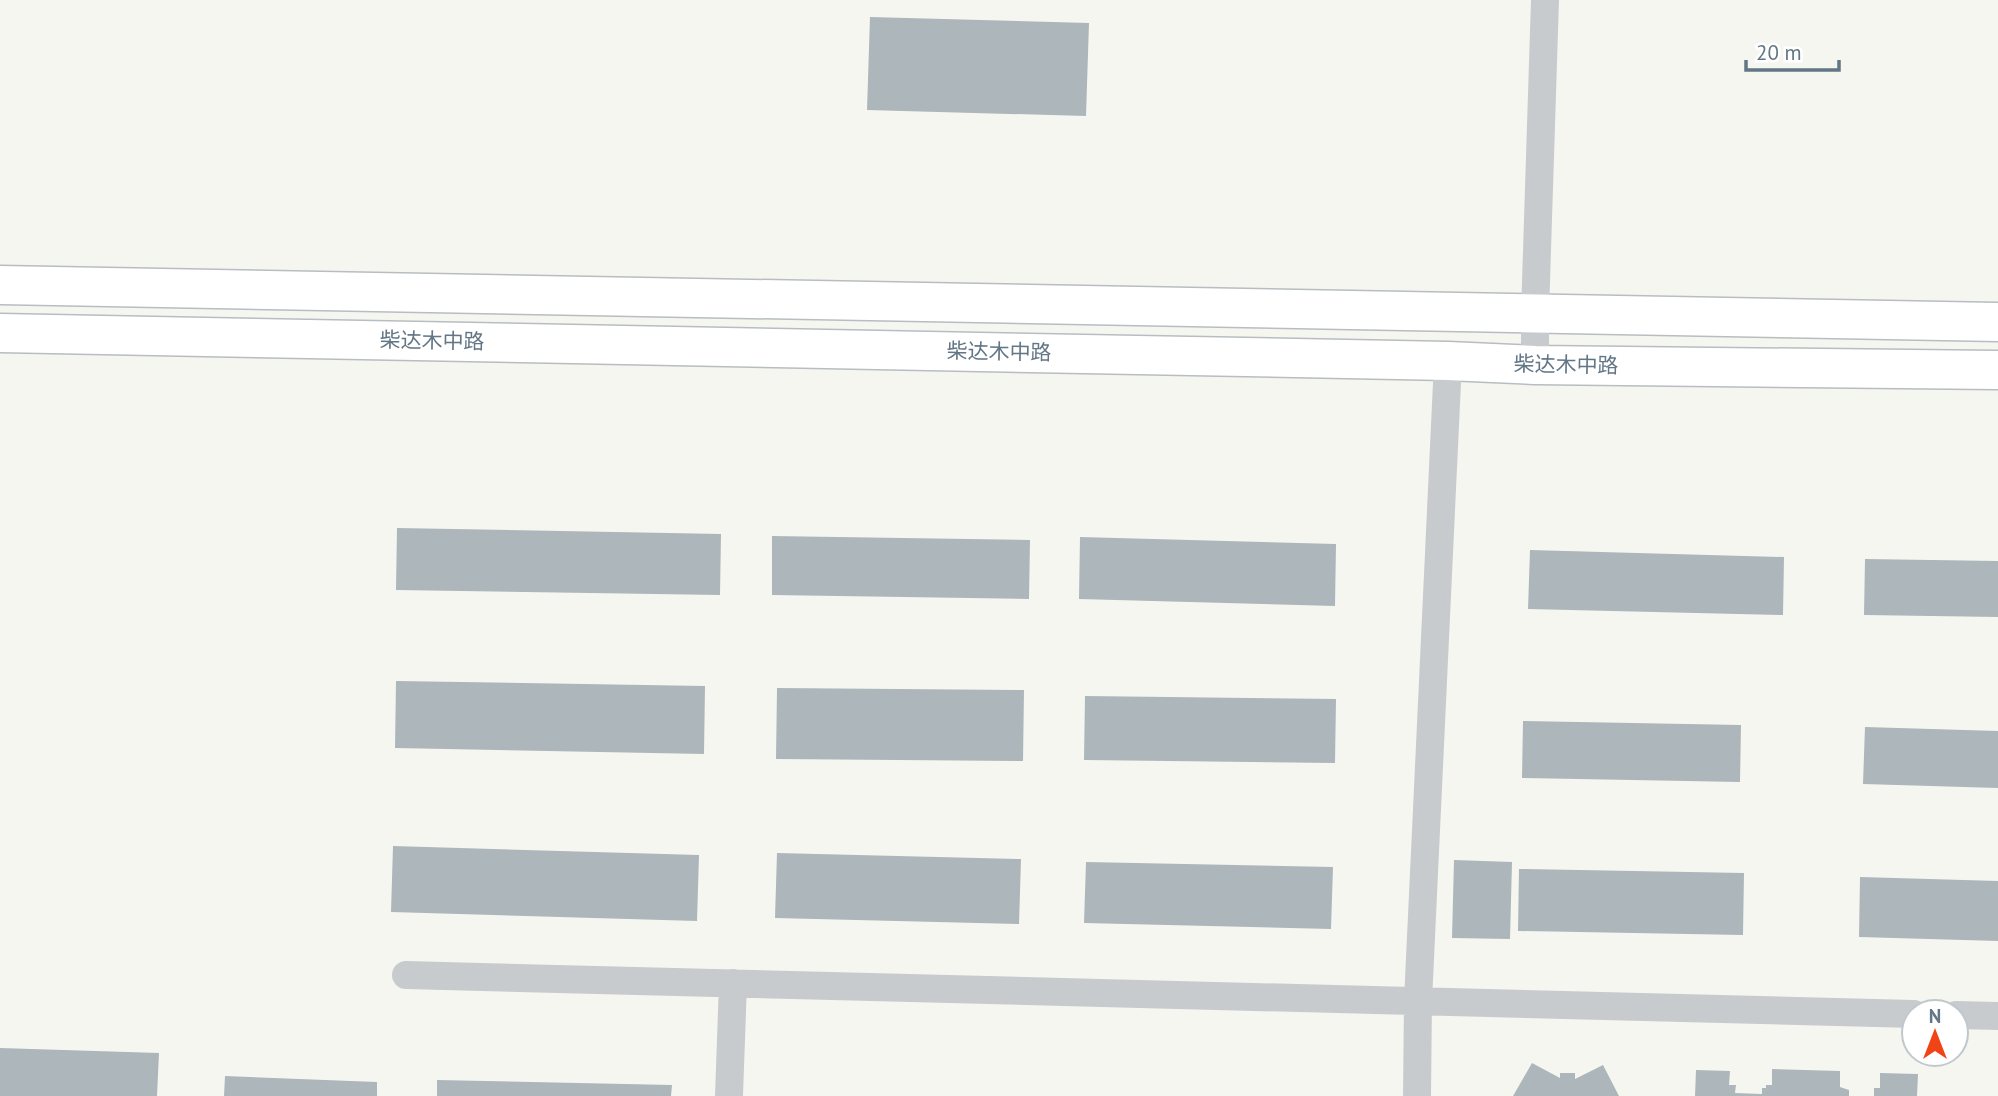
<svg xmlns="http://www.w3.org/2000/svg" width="1998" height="1096" viewBox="0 0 1998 1096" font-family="'PT Sans','Noto Sans SC',sans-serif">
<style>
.building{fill:#adb6ba}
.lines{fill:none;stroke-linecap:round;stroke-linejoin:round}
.secondary-casing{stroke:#b7bdc1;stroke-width:41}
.minor{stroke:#c8cbce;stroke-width:28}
.secondary{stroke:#fff;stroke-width:38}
.labels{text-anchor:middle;stroke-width:7;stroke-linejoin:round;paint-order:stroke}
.street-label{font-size:21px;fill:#627685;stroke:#fff}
</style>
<rect width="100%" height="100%" fill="#f6f6f1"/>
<path class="building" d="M870 17 1089 23 1086 116 867 110Z
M397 528 721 534 720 595 396 590Z
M772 536 1030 540 1029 599 772 595Z
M1080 537 1336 544 1335 606 1079 599Z
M1530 550 1784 557 1783 615 1528 609Z
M1865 559 1998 561V617L1864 615Z
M396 681 705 686 704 754 395 748Z
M777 688 1024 690 1023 761 776 759Z
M1085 696 1336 699 1335 763 1084 760Z
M1523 721 1741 725 1740 782 1522 778Z
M1865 727 1998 731V788L1863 784Z
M393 846 699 855 697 921 391 912Z
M777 853 1021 859 1019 924 775 918Z
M1454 860 1512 862 1510 939 1452 938Z
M1086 862 1333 867 1331 929 1084 923Z
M1519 869 1744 873 1743 935 1518 931Z
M1860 877 1998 881V941L1859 937Z
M0 1048 159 1053 157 1096H0Z
M1532 1063 1560 1078V1073H1575V1079L1603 1065 1619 1096H1513Z
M1772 1069 1840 1071V1087L1849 1090V1096H1695L1696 1070 1730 1071 1729 1085H1736L1735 1093 1762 1094V1088H1766V1085H1772Z
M1880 1073 1918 1074 1917 1096H1874V1088H1880Z
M225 1076 377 1082V1096H224Z
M437 1080 672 1085 671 1096H437Z"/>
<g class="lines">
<defs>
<path id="secondary" d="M0 285 1998 322
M0 333 1448 361 1535 365 1998 370"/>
</defs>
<use href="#secondary" class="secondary-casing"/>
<path class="minor" d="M1535 365V313L1545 0
M406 975 1914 1014
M1956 1015 1998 1016
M729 1096 733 983
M1417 1096 1418 1001 1448 361"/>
<use href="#secondary" class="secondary"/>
</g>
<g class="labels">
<g class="street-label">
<text transform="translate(432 341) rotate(1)" y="7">柴达木中路</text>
<text transform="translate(999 352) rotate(1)" y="7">柴达木中路</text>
<text transform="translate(1566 365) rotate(1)" y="7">柴达木中路</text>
</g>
</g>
<g transform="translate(1935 1033)"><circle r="33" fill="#ffffff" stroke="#c0c8ce" stroke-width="2"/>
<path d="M0-5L12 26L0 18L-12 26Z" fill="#f14416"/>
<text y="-10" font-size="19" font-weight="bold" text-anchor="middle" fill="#627685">N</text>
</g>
<path d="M1746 60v10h93v-10" fill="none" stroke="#627685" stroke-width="3.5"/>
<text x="1756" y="60" font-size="21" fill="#627685" stroke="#ffffff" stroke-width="5" paint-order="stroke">20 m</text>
</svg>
